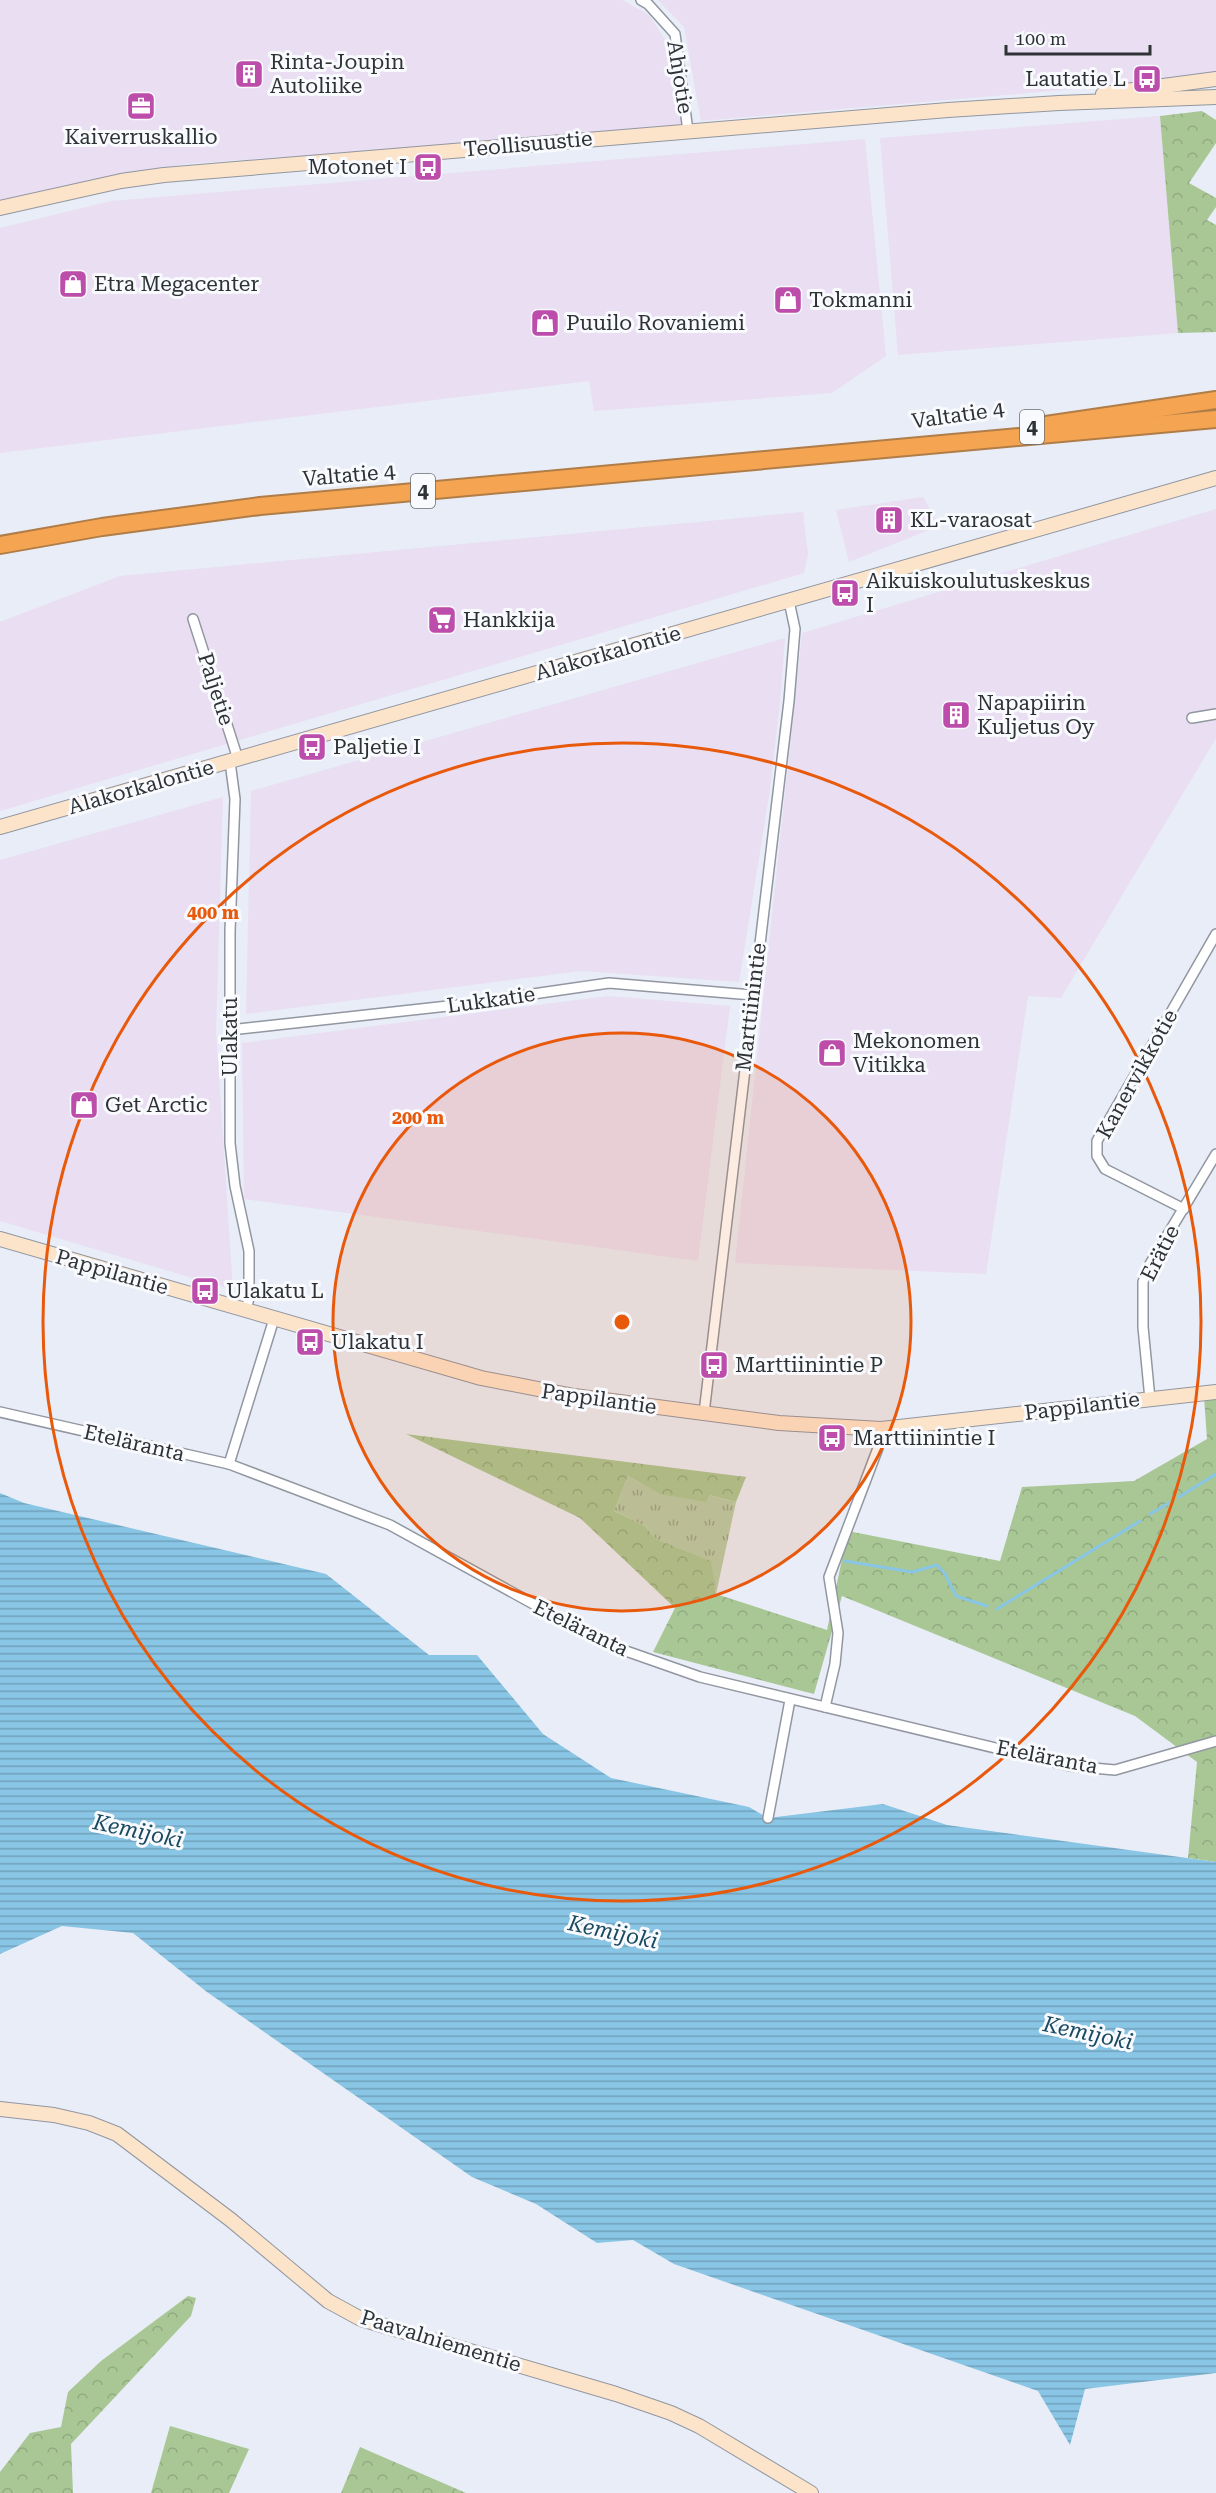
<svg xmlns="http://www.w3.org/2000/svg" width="1216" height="2493" font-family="'Roboto Serif',serif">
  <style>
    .industrial { fill: #e9def2 }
    .grass { fill: url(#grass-tufts) }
    .forest { fill: url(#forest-crowns) }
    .water { fill: url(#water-rules) }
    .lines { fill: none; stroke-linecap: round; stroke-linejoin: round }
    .stream { stroke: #89c5e4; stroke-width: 3 }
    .street-casing { stroke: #9196a0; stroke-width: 12 }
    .secondary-casing { stroke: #9196a0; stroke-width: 16 }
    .highway-casing { stroke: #b07d48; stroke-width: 20 }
    .street { stroke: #fff; stroke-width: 9 }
    .secondary { stroke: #fce4cb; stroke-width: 14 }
    .highway { stroke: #f5a552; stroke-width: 16 }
    .ring { fill: none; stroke: #e8590c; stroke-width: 3 }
    .labels { text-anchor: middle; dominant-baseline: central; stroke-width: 6; stroke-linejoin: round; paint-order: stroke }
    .shield { fill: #f8fafe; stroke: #6b6e71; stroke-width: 1.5 }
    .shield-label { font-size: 20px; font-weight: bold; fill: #2f3235 }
    .poi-label { font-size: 21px; fill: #2f3235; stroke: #f8fafe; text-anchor: start }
    .street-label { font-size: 21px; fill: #2f3235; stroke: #f8fafe }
    .water-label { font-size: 22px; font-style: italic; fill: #1a4a60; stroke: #f8fafe }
    .centre { fill: #e8590c; stroke: #f8fafe; stroke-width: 3 }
    .ring-label { font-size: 18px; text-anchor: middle; font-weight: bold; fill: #e8590c; stroke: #f8fafe; stroke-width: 6; stroke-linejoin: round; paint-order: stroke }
  </style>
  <defs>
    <pattern id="grass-tufts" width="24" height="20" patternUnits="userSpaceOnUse" patternTransform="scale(1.5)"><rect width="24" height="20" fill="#b6cca9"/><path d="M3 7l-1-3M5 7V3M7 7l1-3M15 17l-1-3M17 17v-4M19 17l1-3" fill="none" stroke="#94a68a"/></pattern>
    <pattern id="forest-crowns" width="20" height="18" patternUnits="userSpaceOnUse" patternTransform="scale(1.5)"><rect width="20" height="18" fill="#a8c795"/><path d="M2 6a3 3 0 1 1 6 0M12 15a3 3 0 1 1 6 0" fill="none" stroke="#91ab81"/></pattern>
    <pattern id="water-rules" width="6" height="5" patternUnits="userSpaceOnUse" patternTransform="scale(1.5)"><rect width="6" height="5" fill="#89c5e4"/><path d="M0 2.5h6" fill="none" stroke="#70a1ba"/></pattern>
  </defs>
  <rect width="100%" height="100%" fill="#e8edf7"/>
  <g class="industrial">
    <path d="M0,0h622l27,15 22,34 11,80 -498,35 -184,37z"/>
    <path d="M658,0h558v77l-515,44 -17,-94z"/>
    <path d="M1160,116l18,217 -280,22 -18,-217z"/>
    <path d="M865,139l21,217 -54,37 -238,18 -5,-30 -589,72v-225l111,-27z"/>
    <path d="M923,497l16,29 -90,36 -13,-52z"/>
    <path d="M1216,509v229l-155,260 -33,-2 -42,278 -251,-11 67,-630z"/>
    <path d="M803,512l5,42 -4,19 -804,238v-189l120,-46z"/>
    <path d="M785,638l-5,65 -11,93 -30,186 -158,-11 -335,43 5,-223z"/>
    <path d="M223,797l-7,234 17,259 -233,-69v-361z"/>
    <path d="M608,996l122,10 -32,255 -454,-62 -2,-156z"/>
  </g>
  <path class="grass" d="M628,1476l33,18 48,1 27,7 -20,92 -6,-33 -54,-22 -11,-13 -31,-15z"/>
  <g class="forest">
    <path d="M1202,111l14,9v23l-27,40 27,15v9l-9,13 9,5v107l-38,1 -18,-217z"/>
    <path d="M1216,1396v466l-28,-4 9,-96 -62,-46 -293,-120 -28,98 -161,-42 22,-44 -95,-90 -174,-84 340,43 -10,25 -27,-7 -3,7 -46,-8 -32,-18 -14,35 31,15 11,13 55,22 5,33 111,36 21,-99 152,30 22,-74 112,-6 73,-42 -3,-42z"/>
    <path d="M188,2296l8,2 -5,18 -120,128 2,49h-73v-21l30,-39 31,-6 7,-35 33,-31z"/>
    <path d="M170,2426l79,23 -20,44h-78z"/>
    <path d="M360,2447l106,46h-125z"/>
  </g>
  <path class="water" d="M0,1493l24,10 302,71 103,81h48l66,79 68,44 138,29 19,11 115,-14 64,21 269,37v511l-131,16 -15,56 -32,-54 -364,-127 -41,-24 -36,3 -61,-39 -64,-27 -265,-185 -74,-59 -71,-7 -62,28z"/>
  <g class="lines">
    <g class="stream">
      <path d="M1179,1497l37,-23"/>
      <path d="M1150,1514l19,-11"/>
      <path d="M845,1561l67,11 25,-7 8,9 11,22 31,10"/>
      <path d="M997,1609l143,-88"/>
    </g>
    <g class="street-casing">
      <g id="street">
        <path d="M641,0l7,4 27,30 13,97"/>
        <path d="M193,619l45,140"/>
        <path d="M1192,718l24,-4"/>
        <path d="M230,762l5,37 -5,132v212l5,43 14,65v47l-3,13"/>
        <path d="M230,1030l227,-25 152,-22 143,12"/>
        <path d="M1184,1209l-79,-40 -8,-13v-15l119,-207"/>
        <path d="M1150,1399l-7,-72v-45l7,-18 66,-110"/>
        <path d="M0,1412l229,52 161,61 216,119 94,33 370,89 45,4 101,-29"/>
        <path d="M704,1413l85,-712 6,-72 -6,-28"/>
        <path d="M229,1464l45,-145"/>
        <path d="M825,1707l10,-43 3,-31 -9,-56 49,-129 3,-19"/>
        <path d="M768,1818l22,-118"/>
      </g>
    </g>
    <g class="secondary-casing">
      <g id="secondary">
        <path d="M1103,94l113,-15"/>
        <path d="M0,208l121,-27 43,-6 784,-65 111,-7 157,-6"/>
        <path d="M0,827l1216,-349"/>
        <path d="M0,1239l481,139 93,18 205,27 102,6 335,-37"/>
        <path d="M0,2109l54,6 35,8 28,11 114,86 97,81 33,18 255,75 55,19 28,13 112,67"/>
      </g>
    </g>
    <g class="highway-casing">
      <g id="highway">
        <path d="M1039,426l177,-26"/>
        <path d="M0,545l102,-18 158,-21 956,-87"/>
      </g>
    </g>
    <use href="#street" class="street"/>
    <use href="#secondary" class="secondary"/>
    <use href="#highway" class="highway"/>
  </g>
  <circle cx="622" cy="1322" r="289" fill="#e8590c" fill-opacity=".12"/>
  <g class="ring">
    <circle cx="622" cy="1322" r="289"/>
    <circle cx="622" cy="1322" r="579"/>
  </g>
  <defs>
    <g id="building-square" transform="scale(1.5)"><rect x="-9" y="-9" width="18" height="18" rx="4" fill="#bd4daa" stroke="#f8fafe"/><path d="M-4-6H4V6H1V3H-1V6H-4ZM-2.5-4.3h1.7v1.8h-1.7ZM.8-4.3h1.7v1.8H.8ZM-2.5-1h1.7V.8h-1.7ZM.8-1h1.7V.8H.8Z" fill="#fff"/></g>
    <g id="bus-square" transform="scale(1.5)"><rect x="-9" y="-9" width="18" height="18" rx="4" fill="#bd4daa" stroke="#f8fafe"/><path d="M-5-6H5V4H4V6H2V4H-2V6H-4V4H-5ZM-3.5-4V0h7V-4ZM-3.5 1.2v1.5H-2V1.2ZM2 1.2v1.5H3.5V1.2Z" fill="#fff"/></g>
    <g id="office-square" transform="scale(1.5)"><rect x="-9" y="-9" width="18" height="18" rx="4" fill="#bd4daa" stroke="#f8fafe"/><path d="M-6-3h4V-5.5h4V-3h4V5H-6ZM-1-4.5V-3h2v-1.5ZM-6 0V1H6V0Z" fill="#fff"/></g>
    <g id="shop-square" transform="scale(1.5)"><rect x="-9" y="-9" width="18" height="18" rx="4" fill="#bd4daa" stroke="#f8fafe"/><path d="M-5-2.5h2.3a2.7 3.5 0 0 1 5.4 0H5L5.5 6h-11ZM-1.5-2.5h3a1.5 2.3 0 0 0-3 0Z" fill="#fff"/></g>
    <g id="supermarket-square" transform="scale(1.5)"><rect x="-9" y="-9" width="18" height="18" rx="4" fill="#bd4daa" stroke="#f8fafe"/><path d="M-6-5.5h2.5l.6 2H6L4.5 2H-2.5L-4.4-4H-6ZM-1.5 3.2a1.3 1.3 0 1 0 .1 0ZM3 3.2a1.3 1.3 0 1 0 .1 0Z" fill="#fff"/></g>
  </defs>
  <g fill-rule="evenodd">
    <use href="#building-square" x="249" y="74"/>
    <use href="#bus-square" x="1147" y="79"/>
    <use href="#office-square" x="141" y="106"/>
    <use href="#bus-square" x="428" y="167"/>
    <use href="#shop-square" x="73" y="284"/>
    <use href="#shop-square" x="788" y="300"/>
    <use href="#shop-square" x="545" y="323"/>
    <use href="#building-square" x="889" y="520"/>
    <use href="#bus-square" x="845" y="593"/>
    <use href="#supermarket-square" x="442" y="620"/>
    <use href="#building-square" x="956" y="715"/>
    <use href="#bus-square" x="312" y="747"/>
    <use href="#shop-square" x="832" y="1053"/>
    <use href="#shop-square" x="84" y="1105"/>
    <use href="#bus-square" x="205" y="1291"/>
    <use href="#bus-square" x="310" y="1342"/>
    <use href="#bus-square" x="714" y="1365"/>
    <use href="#bus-square" x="832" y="1438"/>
  </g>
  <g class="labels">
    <g class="shield">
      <rect x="1020" y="410" width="24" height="34" rx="4.5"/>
      <rect x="411" y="474" width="24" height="34" rx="4.5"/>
    </g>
    <g class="shield-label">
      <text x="1032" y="427">4</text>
      <text x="423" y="491">4</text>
    </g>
    <g class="poi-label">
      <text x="270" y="62">Rinta-Joupin<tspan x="270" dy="24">Autoliike</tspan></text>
      <text x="1126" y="79" text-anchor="end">Lautatie L</text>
      <text x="141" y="137" text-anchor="middle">Kaiverruskallio</text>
      <text x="407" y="167" text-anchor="end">Motonet I</text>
      <text x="94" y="284">Etra Megacenter</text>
      <text x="809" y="300">Tokmanni</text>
      <text x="566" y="323">Puuilo Rovaniemi</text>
      <text x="910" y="520">KL-varaosat</text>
      <text x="866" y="581">Aikuiskoulutuskeskus<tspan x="866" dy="24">I</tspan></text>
      <text x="463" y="620">Hankkija</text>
      <text x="977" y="703">Napapiirin<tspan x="977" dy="24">Kuljetus Oy</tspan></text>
      <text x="333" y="747">Paljetie I</text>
      <text x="853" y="1041">Mekonomen<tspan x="853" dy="24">Vitikka</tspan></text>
      <text x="105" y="1105">Get Arctic</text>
      <text x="226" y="1291">Ulakatu L</text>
      <text x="331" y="1342">Ulakatu I</text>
      <text x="735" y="1365">Marttiinintie P</text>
      <text x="853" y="1438">Marttiinintie I</text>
    </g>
    <g class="street-label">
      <text transform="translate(680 77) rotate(81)">Ahjotie</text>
      <text transform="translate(528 144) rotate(-5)">Teollisuustie</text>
      <text transform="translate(958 415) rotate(-8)">Valtatie 4</text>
      <text transform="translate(349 475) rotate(-5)">Valtatie 4</text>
      <text transform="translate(608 653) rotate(-16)">Alakorkalontie</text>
      <text transform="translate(216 689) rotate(72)">Paljetie</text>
      <text transform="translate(141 787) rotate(-16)">Alakorkalontie</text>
      <text transform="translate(491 1000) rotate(-8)">Lukkatie</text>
      <text transform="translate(751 1007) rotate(-83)">Marttiinintie</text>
      <text transform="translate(230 1037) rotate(-90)">Ulakatu</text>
      <text transform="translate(1137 1074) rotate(-61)">Kanervikkotie</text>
      <text transform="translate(1160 1253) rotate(-63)">Erätie</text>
      <text transform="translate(112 1272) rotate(16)">Pappilantie</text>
      <text transform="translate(599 1399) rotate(8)">Pappilantie</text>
      <text transform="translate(1082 1406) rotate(-7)">Pappilantie</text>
      <text transform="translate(134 1443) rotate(13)">Eteläranta</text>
      <text transform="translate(581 1628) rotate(26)">Eteläranta</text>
      <text transform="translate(1047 1757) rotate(11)">Eteläranta</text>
      <text transform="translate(441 2341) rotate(17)">Paavalniementie</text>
    </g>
    <g class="water-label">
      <text transform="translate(138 1831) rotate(12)">Kemijoki</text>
      <text transform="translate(613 1932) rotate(12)">Kemijoki</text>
      <text transform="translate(1088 2033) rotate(12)">Kemijoki</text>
    </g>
  </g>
  <circle cx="622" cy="1322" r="9" class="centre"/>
  <g class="ring-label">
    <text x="213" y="919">400 m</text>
    <text x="418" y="1124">200 m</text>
  </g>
  <path d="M1006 45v9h144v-9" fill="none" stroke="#2f3235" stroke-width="3"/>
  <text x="1015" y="45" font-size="18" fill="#2f3235" stroke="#f8fafe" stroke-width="4.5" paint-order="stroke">100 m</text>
</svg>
